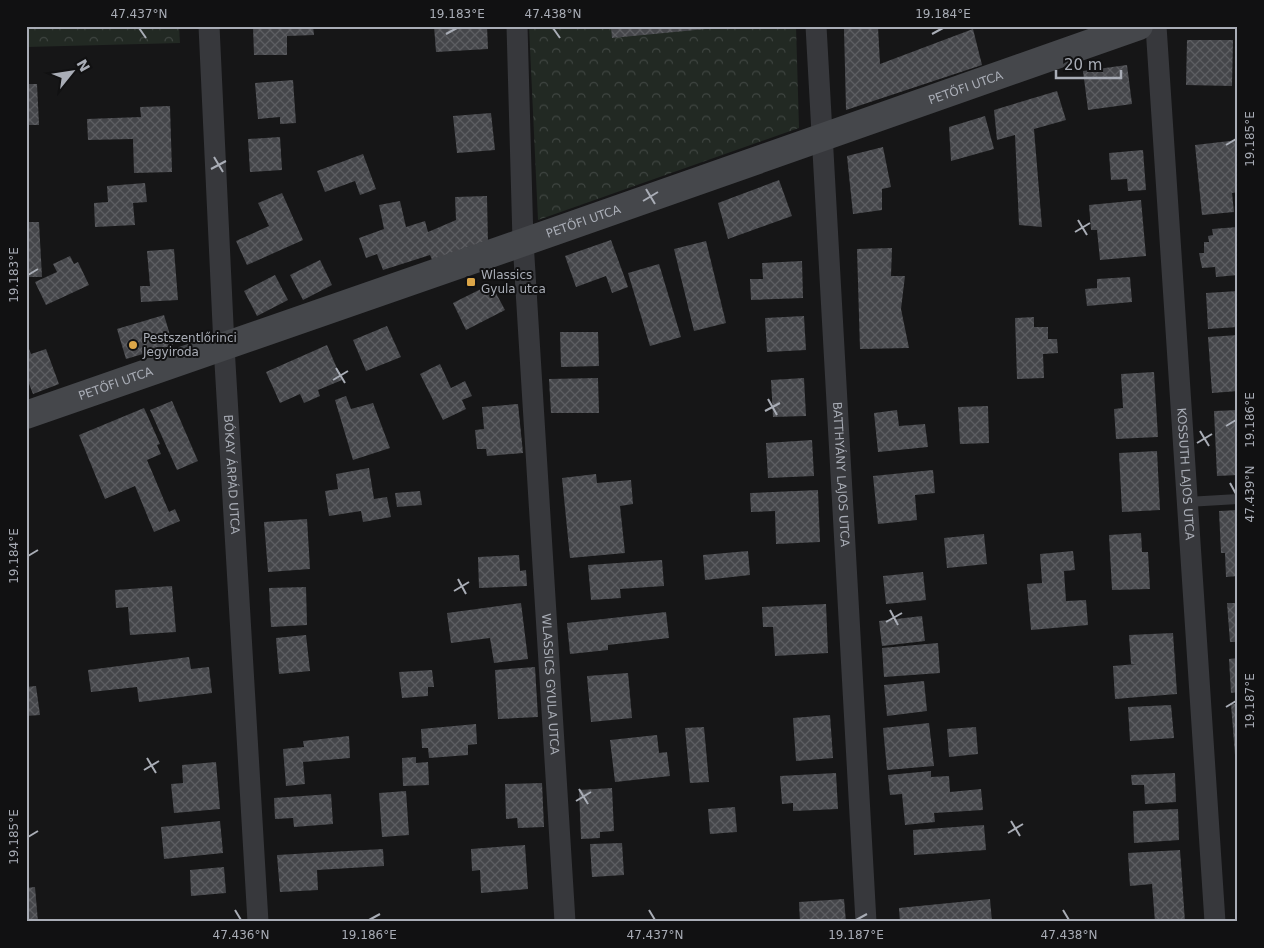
<svg xmlns="http://www.w3.org/2000/svg" width="1264" height="948" font-family="'DejaVu Sans',sans-serif">
  <style>
    .forest { fill: url(#forest-crowns) }
    .building { fill: url(#building-cross-hatch) }
    .lines { fill: none; stroke-linecap: round; stroke-linejoin: round }
    .lane { stroke: #37383c; stroke-width: 10 }
    .street { stroke: #37383c; stroke-width: 21 }
    .secondary { stroke: #45474b; stroke-width: 28 }
    .ticks { fill: none; stroke: #a9adb6; stroke-width: 2 }
    .poi-dot { fill: #dca648; stroke: #111112; stroke-width: 2 }
    .labels { text-anchor: middle; dominant-baseline: central; stroke-width: 4; stroke-linejoin: round; paint-order: stroke }
    .street-label { font-size: 12px; fill: #a9adb6; stroke: #111112 }
    .poi-label { font-size: 12px; fill: #a9adb6; stroke: #111112; text-anchor: start }
    .neatline { fill: none; stroke: #a9adb6; stroke-width: 2 }
    .ticks-label { font-size: 12px; text-anchor: middle; fill: #a9adb6 }
  </style>
  <defs>
    <pattern id="forest-crowns" width="20" height="18" patternUnits="userSpaceOnUse" patternTransform="scale(1.25)"><rect width="20" height="18" fill="#222923"/><path d="M2 6a3 3 0 1 1 6 0M12 15a3 3 0 1 1 6 0" fill="none" stroke="#3f4541"/></pattern>
    <pattern id="building-cross-hatch" width="8" height="8" patternUnits="userSpaceOnUse" patternTransform="scale(1.25)"><rect width="8" height="8" fill="#45464a"/><path d="M0 0l8 8M0 8l8-8" fill="none" stroke="#5d5e62"/></pattern>
  </defs>
  <rect width="100%" height="100%" fill="#161617"/>
  <g class="forest">
    <path d="M26,26h153l1,17 -154,4z"/>
    <path d="M529,26h267l3,102 -261,92z"/>
  </g>
  <g class="building">
    <path d="M253,26h60l1,9 -27,1v19h-33z"/>
    <path d="M434,26h53l1,23 -52,3z"/>
    <path d="M611,26h105v2l-104,10z"/>
    <path d="M878,27l2,37 93,-35 9,36 -136,45 -2,-81z"/>
    <path d="M1187,40h46l-1,46 -46,-1z"/>
    <path d="M1127,65l5,39 -44,6 -5,-39z"/>
    <path d="M293,80l3,43 -16,1v-7l-22,2 -3,-36z"/>
    <path d="M26,84h11l2,41h-13z"/>
    <path d="M1057,91l9,29 -32,9 8,98 -23,-2 -4,-90 -18,5 -3,-30z"/>
    <path d="M170,106l2,66 -38,1 -1,-34 -45,1 -1,-21 54,-2 -1,-10z"/>
    <path d="M491,113l4,37 -38,3 -4,-37z"/>
    <path d="M985,116l9,33 -43,12 -2,-34z"/>
    <path d="M280,137l2,33 -32,2 -2,-33z"/>
    <path d="M1238,140v52l-6,1 2,19 -32,3 -7,-70z"/>
    <path d="M883,147l8,40 -9,2v21l-29,4 -6,-58z"/>
    <path d="M1143,150l3,40 -18,1 -1,-12 -16,1 -2,-27z"/>
    <path d="M363,154l13,35 -16,6 -5,-14 -30,11 -8,-21z"/>
    <path d="M779,180l13,36 -64,23 -10,-36z"/>
    <path d="M145,183l2,19 -14,1 2,22 -40,2 -1,-24 14,-1 -1,-16z"/>
    <path d="M282,193l21,47 -56,25 -11,-24 33,-15 -11,-23z"/>
    <path d="M487,196l1,49 -17,1 -38,16 -3,-7 -47,15 -6,-16 -11,4 -7,-20 25,-9 -5,-24 21,-4 6,26 19,-6 3,11 28,-12 -1,-23z"/>
    <path d="M1141,200l5,56 -46,4 -3,-30h-6l-2,-25z"/>
    <path d="M26,222h13l3,55h-16z"/>
    <path d="M1238,227v48l-22,2 -1,-10 -13,1 -3,-15h5v-11h5l-1,-6 5,-1 -1,-6z"/>
    <path d="M611,240l17,47 -16,6 -6,-17 -30,11 -11,-31z"/>
    <path d="M706,241l20,82 -32,8 -20,-82z"/>
    <path d="M892,248l-1,28h14l-4,33 8,39 -49,1 -3,-100z"/>
    <path d="M174,249l4,51 -37,2 -1,-16h10l-3,-35z"/>
    <path d="M70,256l4,8 4,-2 11,23 -43,20 -11,-23 22,-10 -4,-8z"/>
    <path d="M320,260l12,25 -29,15 -13,-25z"/>
    <path d="M802,261l1,37 -52,2 -1,-21h13l-1,-16z"/>
    <path d="M659,264l22,73 -31,9 -22,-73z"/>
    <path d="M275,275l13,25 -31,16 -13,-25z"/>
    <path d="M1130,277l2,25 -45,4 -2,-17 12,-1v-9z"/>
    <path d="M491,284l14,26 -39,20 -13,-27z"/>
    <path d="M1238,291v36l-30,2 -2,-36z"/>
    <path d="M164,315l9,30 -47,14 -9,-30z"/>
    <path d="M804,316l2,34 -39,2 -2,-34z"/>
    <path d="M1034,317v10h14v12h9l1,14 -15,1 1,24 -27,1 -2,-61z"/>
    <path d="M387,326l14,31 -35,14 -13,-31z"/>
    <path d="M560,332h38l1,34 -38,1z"/>
    <path d="M1238,335v56l-26,2 -4,-56z"/>
    <path d="M327,345l15,35 -24,10 2,6 -16,7 -4,-9 -20,9 -14,-31z"/>
    <path d="M29,349l2,5 15,-5 13,35 -26,10 -7,-18v-26z"/>
    <path d="M440,364l11,24 14,-7 7,15 -10,4 4,9 -23,11 -23,-46z"/>
    <path d="M1154,372l4,65 -42,2 -2,-30 9,-1 -2,-34z"/>
    <path d="M598,378l1,35h-48l-2,-34z"/>
    <path d="M804,378l2,38 -33,1 -2,-37z"/>
    <path d="M346,396l5,13 22,-6 17,45 -37,12 -18,-60z"/>
    <path d="M172,401l26,60 -21,9 -27,-60z"/>
    <path d="M518,404l5,49 -36,3 -1,-7h-9l-2,-19 9,-1 -2,-22z"/>
    <path d="M988,406l1,37 -29,1 -2,-37z"/>
    <path d="M144,408l16,36 -3,1 4,9 -14,6 22,52 6,-3 5,12 -26,11 -19,-46 -30,13 -26,-64z"/>
    <path d="M897,410l2,16 26,-2 3,23 -50,5 -4,-39z"/>
    <path d="M1238,410v65l-21,1 -3,-65z"/>
    <path d="M812,440l2,36 -46,2 -2,-35z"/>
    <path d="M1157,451l3,59 -38,2 -3,-59z"/>
    <path d="M369,468l5,31 13,-2 4,20 -28,5 -2,-11 -32,5 -4,-25 13,-2 -2,-15z"/>
    <path d="M933,470l2,23 -20,2 2,25 -39,4 -5,-48z"/>
    <path d="M596,474l1,9 34,-3 2,24 -13,2 5,47 -55,5 -8,-80z"/>
    <path d="M818,490l2,52 -44,2 -1,-33 -24,1 -1,-19z"/>
    <path d="M420,491l2,14 -25,2 -2,-14z"/>
    <path d="M1238,510v66l-12,1 -1,-24h-4l-2,-42z"/>
    <path d="M307,519l3,50 -42,3 -4,-50z"/>
    <path d="M1141,533l1,19h6l2,37 -38,1 -3,-55z"/>
    <path d="M984,534l3,30 -40,4 -3,-30z"/>
    <path d="M748,551l2,24 -45,5 -2,-25z"/>
    <path d="M1073,551l2,19 -11,1 2,30 20,-1 2,25 -57,5 -4,-46 15,-1 -2,-29z"/>
    <path d="M519,555l1,16 6,-1 1,16 -48,2 -1,-31z"/>
    <path d="M662,560l2,26 -44,3 1,9 -30,2 -3,-35z"/>
    <path d="M923,572l3,28 -40,4 -3,-28z"/>
    <path d="M172,586l4,46 -46,3 -2,-28 -12,1 -1,-18z"/>
    <path d="M306,587l1,38 -36,2 -2,-39z"/>
    <path d="M521,603l7,56 -34,4 -4,-25 -39,5 -4,-30z"/>
    <path d="M1227,603h11v39h-8z"/>
    <path d="M826,604l2,49 -53,3 -2,-29h-10l-1,-20z"/>
    <path d="M666,612l3,26 -61,7v5l-38,4 -3,-31z"/>
    <path d="M922,616l3,25 -43,5 -3,-25z"/>
    <path d="M1173,633l4,61 -62,5 -2,-33 24,-2h-6l-2,-29z"/>
    <path d="M306,635l4,36 -31,3 -3,-36z"/>
    <path d="M938,643l2,30 -56,4 -2,-29z"/>
    <path d="M189,657l2,12 18,-2 3,26 -73,9 -2,-15 -46,5 -3,-22z"/>
    <path d="M1238,658v34l-7,1 -2,-34z"/>
    <path d="M535,667l3,50 -40,2 -3,-49z"/>
    <path d="M432,670l2,17h-6v9l-26,2 -3,-26z"/>
    <path d="M628,673l4,45 -41,4 -4,-46z"/>
    <path d="M924,681l3,30 -40,5 -3,-31z"/>
    <path d="M36,686l4,29 -14,1v-29z"/>
    <path d="M1231,704h7v64h-2z"/>
    <path d="M1171,705l3,33 -44,3 -2,-34z"/>
    <path d="M830,715l3,43 -37,3 -3,-43z"/>
    <path d="M929,723l5,43 -47,4 -4,-42z"/>
    <path d="M476,724l1,20 -9,1v10l-39,3 -1,-10h-6l-1,-19z"/>
    <path d="M704,727l5,55 -19,1 -5,-55z"/>
    <path d="M976,727l2,27 -29,3 -2,-28z"/>
    <path d="M657,735l2,18 8,-1 3,24 -55,6 -5,-42z"/>
    <path d="M349,736l1,22 -47,4 2,22 -19,2 -3,-37 21,-2 -1,-6z"/>
    <path d="M416,757v6l12,-1 1,23 -26,1 -1,-28z"/>
    <path d="M216,762l4,47 -46,4 -3,-29 12,-1 -1,-18z"/>
    <path d="M931,771v6l18,-1 1,16 31,-3 2,21 -49,3 1,9 -30,3 -3,-31 -12,1 -2,-20z"/>
    <path d="M836,773l2,36 -45,2v-8l-11,1 -2,-28z"/>
    <path d="M1175,773l1,29 -31,2 -1,-19h-12l-1,-10z"/>
    <path d="M542,783l2,44 -26,1 -1,-10 -11,1 -1,-35z"/>
    <path d="M612,788l2,43 -14,1v6l-19,1 -2,-49z"/>
    <path d="M406,791l3,44 -27,2 -3,-44z"/>
    <path d="M331,794l2,30 -39,3 -1,-9 -18,1 -1,-21z"/>
    <path d="M735,807l2,25 -27,2 -2,-25z"/>
    <path d="M1178,809l1,31 -45,3 -1,-32z"/>
    <path d="M220,821l3,32 -59,6 -3,-32z"/>
    <path d="M984,825l2,25 -72,5 -1,-25z"/>
    <path d="M622,843l2,32 -32,2 -2,-33z"/>
    <path d="M525,845l3,44 -47,4 -1,-23 -8,1 -1,-22z"/>
    <path d="M383,849l1,17 -67,4 1,20 -38,2 -3,-37z"/>
    <path d="M1180,850l5,72h-30l-3,-38 -22,2 -2,-33z"/>
    <path d="M224,867l2,26 -35,3 -1,-26z"/>
    <path d="M35,887l3,35h-12v-34z"/>
    <path d="M844,899l2,23h-46l-1,-20z"/>
    <path d="M990,899l2,23h-92l-1,-14z"/>
  </g>
  <g class="lines">
    <path class="lane" d="M1187,502l51,-3"/>
    <g class="street">
      <path id="s1" d="M209,26l15,320 34,576"/>
      <path id="s2" d="M517,26l6,215 42,681"/>
      <path id="s3" d="M816,26l50,896"/>
      <path id="s4" d="M1156,26l59,896"/>
    </g>
    <path class="secondary" id="s5" d="M26,415c371,-130 743,-256 1113,-389"/>
  </g>
  <path class="ticks" d="M139,28l7,10M553,28l7,10M446,34l11,-6M932,34l11,-6M1226,145l10,-6M214,157l9,15M211,169l15,-8M646,189l9,15M643,201l15,-9M1078,220l9,15M1075,232l15,-9M28,275l10,-6M336,368l9,15M333,380l15,-9M768,399l9,16M765,411l15,-8M1226,426l10,-6M1200,431l9,15M1197,443l15,-9M1230,483l6,11M28,556l10,-6M458,579l8,15M454,591l15,-9M890,610l8,15M886,622l16,-9M1226,707l10,-6M147,758l9,15M144,770l15,-9M579,789l9,15M576,801l15,-9M1011,821l9,15M1008,833l15,-9M28,837l10,-6M235,910l6,10M649,910l6,10M1063,910l6,10M369,920l11,-6M856,920l11,-6"/>
  <g class="poi-dot">
    <rect x="466" y="277" width="10" height="10" rx="2.5"/>
    <circle cx="133" cy="345" r="5"/>
  </g>
  <g class="labels">
    <g class="street-label">
      <text stroke="none"><textPath href="#s5" startOffset="995">PETŐFI UTCA</textPath></text>
      <text stroke="none"><textPath href="#s5" startOffset="590">PETŐFI UTCA</textPath></text>
      <text stroke="none"><textPath href="#s5" startOffset="95">PETŐFI UTCA</textPath></text>
      <text stroke="none"><textPath href="#s1" startOffset="449">BÓKAY ÁRPÁD UTCA</textPath></text>
      <text stroke="none"><textPath href="#s3" startOffset="449">BATTHYÁNY LAJOS UTCA</textPath></text>
      <text stroke="none"><textPath href="#s4" startOffset="449">KOSSUTH LAJOS UTCA</textPath></text>
      <text stroke="none"><textPath href="#s2" startOffset="659">WLASSICS GYULA UTCA</textPath></text>
    </g>
    <g class="poi-label">
      <text x="481" y="275">Wlassics<tspan x="481" dy="14">Gyula utca</tspan></text>
      <text x="143" y="338">Pestszentlőrinci<tspan x="143" dy="14">Jegyiroda</tspan></text>
    </g>
  </g>
  <rect width="1264" height="948" fill="none" stroke="#111112" stroke-width="55"/>
  <g transform="translate(72 72) rotate(60)" stroke="#111112" stroke-width="4" paint-order="stroke">
  <path d="M0-4L9 19L0 12L-9 19Z" fill="#a9adb6"/>
  <text y="-8" font-size="14" font-weight="bold" text-anchor="middle" fill="#a9adb6">N</text>
  </g>
  <path d="M1056 70v8h65v-8" fill="none" stroke="#a9adb6" stroke-width="2.5"/>
  <text x="1064" y="70" font-size="15" fill="#a9adb6" stroke="#111112" stroke-width="4" paint-order="stroke">20 m</text>
  <rect x="28" y="28" width="1208" height="892" class="neatline"/>
  <g class="ticks-label">
    <text x="139" y="18">47.437°N</text>
    <text x="457" y="18">19.183°E</text>
    <text x="553" y="18">47.438°N</text>
    <text x="943" y="18">19.184°E</text>
    <text transform="translate(1250 139) rotate(-90)" y="4">19.185°E</text>
    <text transform="translate(14 275) rotate(-90)" y="4">19.183°E</text>
    <text transform="translate(1250 420) rotate(-90)" y="4">19.186°E</text>
    <text transform="translate(1250 494) rotate(-90)" y="4">47.439°N</text>
    <text transform="translate(14 556) rotate(-90)" y="4">19.184°E</text>
    <text transform="translate(1250 701) rotate(-90)" y="4">19.187°E</text>
    <text transform="translate(14 837) rotate(-90)" y="4">19.185°E</text>
    <text x="241" y="939">47.436°N</text>
    <text x="369" y="939">19.186°E</text>
    <text x="655" y="939">47.437°N</text>
    <text x="856" y="939">19.187°E</text>
    <text x="1069" y="939">47.438°N</text>
  </g>
</svg>
